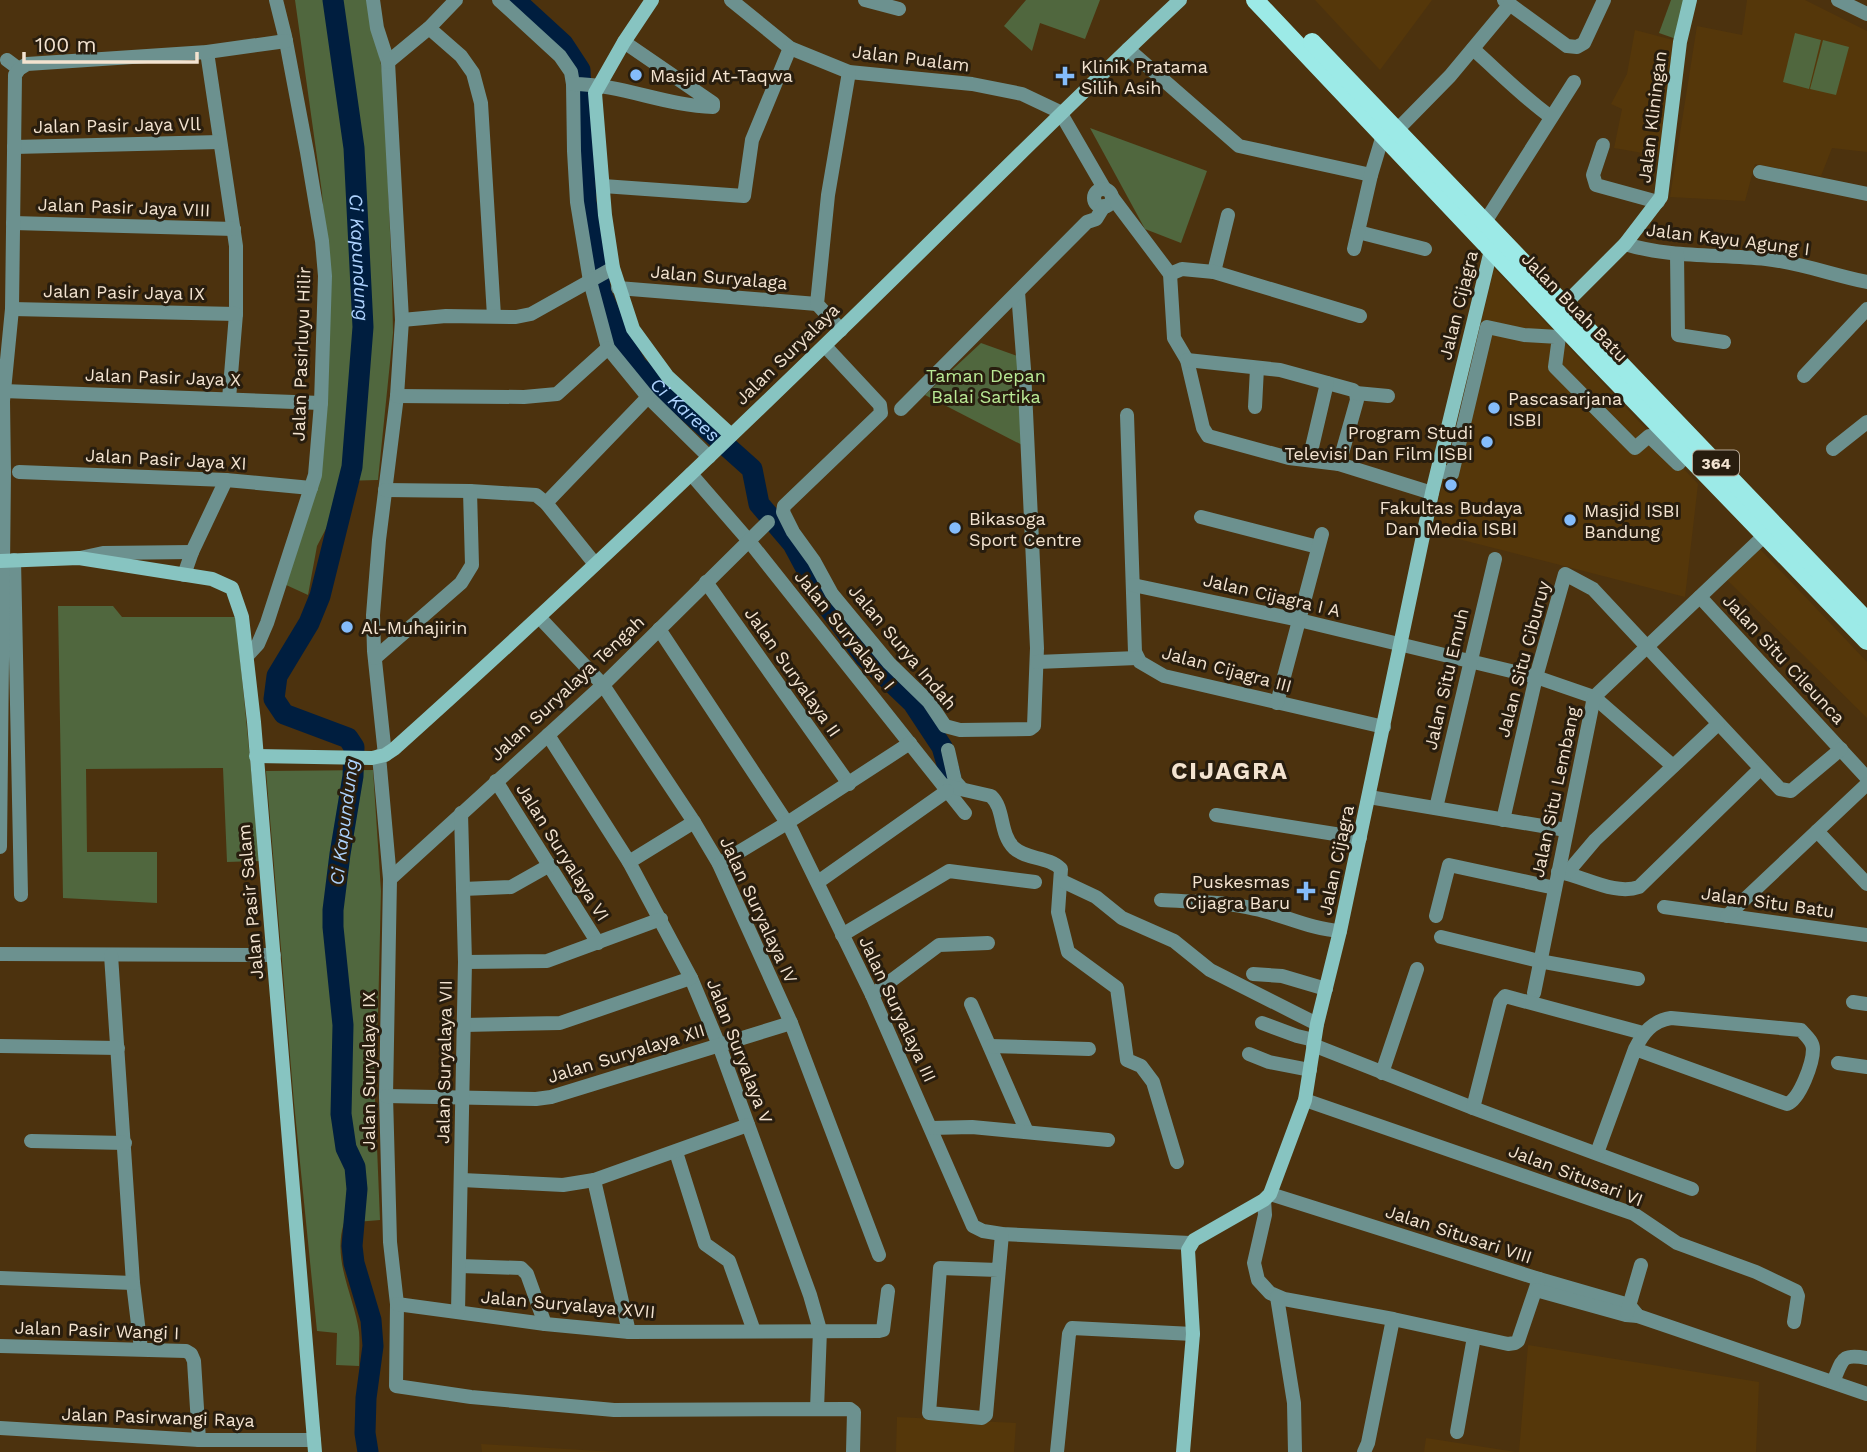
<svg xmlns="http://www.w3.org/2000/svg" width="1867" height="1452" font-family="'Work Sans',sans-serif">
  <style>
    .built { fill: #55370a }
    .green { fill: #50673e }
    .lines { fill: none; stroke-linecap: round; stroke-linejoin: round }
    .river { stroke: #001e3f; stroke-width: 21 }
    .street { stroke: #6c918f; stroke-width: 14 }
    .secondary { stroke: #87c4c1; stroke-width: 14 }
    .primary { stroke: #9ceae7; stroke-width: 18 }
    .poi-dot { fill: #84bcfb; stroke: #281d0e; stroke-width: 2.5 }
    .labels { text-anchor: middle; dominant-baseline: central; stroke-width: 6; stroke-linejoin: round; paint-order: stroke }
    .shield { fill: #281d0e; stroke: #b6a896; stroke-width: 2 }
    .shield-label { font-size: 16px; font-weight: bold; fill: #f3e3d0 }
    .street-label { font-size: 18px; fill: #f3e3d0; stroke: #281d0e }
    .poi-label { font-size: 18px; fill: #f3e3d0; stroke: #281d0e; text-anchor: start }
    .park-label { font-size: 18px; fill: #baea95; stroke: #281d0e }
    .water-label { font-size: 19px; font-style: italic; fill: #add2fd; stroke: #281d0e }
    .district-label { font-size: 24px; font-weight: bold; letter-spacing: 2px; fill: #f3e3d0; stroke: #281d0e }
  </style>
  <rect width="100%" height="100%" fill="#4c320e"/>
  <g class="built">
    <path d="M1315,0h117l-52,70z"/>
    <path d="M1747,0h58l62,31v121l-35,-4 -11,28 -66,-12 -10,37 -75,-4 27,-171 45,9z"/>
    <path d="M1635,30l38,10 -13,116 -46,-8 8,-39 -11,-5 16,-30z"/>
    <path d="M1494,268l204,216 -13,113 -254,-65z"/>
    <path d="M1759,548l108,114v56l-144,-142z"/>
    <path d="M1528,1345l231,37 -3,70h-237z"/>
    <path d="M897,1417l119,6 -2,29h-118z"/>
    <path d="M1426,1438l90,14h-92z"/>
    <path d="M481,1444l135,8h-134z"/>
  </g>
  <g class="green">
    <path d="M295,0h74l15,81 8,201 1,51 -15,147 -38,1 -10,40 -13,25 -9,49 -24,-11 33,-103 10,-223 -5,-65z"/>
    <path d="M1026,0h74l-15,39 -45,-16 -8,28 -28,-25z"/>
    <path d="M1671,0h16l-8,40 -20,-7z"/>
    <path d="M1795,33l26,7 -12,49 -26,-7z"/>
    <path d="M1823,40l26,7 -13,48 -26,-6z"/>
    <path d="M1090,128l117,43 -26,72 -36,-14z"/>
    <path d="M981,343l39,14 6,90 -101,-52z"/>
    <path d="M58,606h55l9,11h114l24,244 -33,1 -4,-94 -137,1 1,83h70v51l-94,-5z"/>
    <path d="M373,770l8,121 -3,125 -4,58 6,146 -36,3c-12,38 10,72 15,109 1,11 0,23 0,34l-23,-1 1,-32 -20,-2 -23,-228 -28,-332z"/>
  </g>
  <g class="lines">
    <g class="river">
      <path id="s1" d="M333,0l21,148 9,179 -11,140 -32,129 -11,27 -32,53 -3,23 10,15 64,24 6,9 -1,29 -13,78 -7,56v17l10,98 -2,89 5,34 9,19 2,22 -5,57 2,17 17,57 2,26 -7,52 -1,35 3,19"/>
      <path id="s2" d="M515,0l48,44 17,26 6,132 15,91 20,46 16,27 115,103 7,35 34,40 30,56 42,57 48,46 29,44 8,27"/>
    </g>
    <g class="street">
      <path d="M373,0l4,28 11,34 14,258 -5,76 -18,144 -6,75 1,36 11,104"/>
      <path d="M499,0l61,56 11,16 2,12 1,67 3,51 13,79 18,67 40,49 61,60"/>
      <path d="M731,0l59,48 59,24 123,12 50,10 38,18 44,76"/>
      <path d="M865,0l34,9"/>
      <path d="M1504,0l63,46 10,1 7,-4 20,-43"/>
      <path d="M1838,0l29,14"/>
      <path d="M429,28l32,28 12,17 8,30 13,213"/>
      <path d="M1128,49l111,97 132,29"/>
      <path d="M1473,49c26,23 50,48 78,68"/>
      <path d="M207,52l29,194v68l-7,85"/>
      <path d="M7,60l12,9"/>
      <path d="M388,62l41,-34 27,-28"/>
      <path d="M573,84c48,0 93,22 140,23v-4l-89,-61"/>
      <path d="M1397,130l53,-54 60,-72"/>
      <path d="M1603,145l-10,30 3,10 62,17"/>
      <path d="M14,147l206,-5"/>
      <path d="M1760,172l107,22"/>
      <path d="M603,186l141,10 8,-56 38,-92"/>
      <circle cx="1103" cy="198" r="9"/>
      <path d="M1112,197l58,77 4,64 13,22 16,68 5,8 81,22 50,6 93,29"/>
      <path d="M1485,222l89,-140"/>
      <path d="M13,223l221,6"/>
      <path d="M1358,232l67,17"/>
      <path d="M1625,244c45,14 94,10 141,15 35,4 67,16 101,23"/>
      <path d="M1354,249l17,-74 12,-40"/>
      <path d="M1677,254l1,81 46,7"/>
      <path d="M1214,272l14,-57"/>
      <path d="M1170,274l12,-5 32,3 146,44"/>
      <path d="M618,288l199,16"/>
      <path d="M12,309l224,5"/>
      <path d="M402,320l44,-4 70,1 15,-3 82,-46"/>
      <path d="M841,330l-24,-26 11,-109 21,-123"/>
      <path d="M825,346l55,59 1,8 -97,93 -1,6 10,20 21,29 18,33 57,69 40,39 16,24 15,4 70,-1 4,-3 3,-78 -13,-279 -6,-77"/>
      <path d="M1187,360l93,10 73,20 3,3 1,7 -18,64"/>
      <path d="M1804,376l63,-67"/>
      <path d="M3,391l318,12"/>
      <path d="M1356,393l32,3"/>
      <path d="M397,396l127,1 33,-3 51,-46"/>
      <path d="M1255,407l2,-39"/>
      <path d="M901,409l186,-187 9,-3 8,-13"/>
      <path d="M1127,415l8,237 5,10 24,14 220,51"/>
      <path d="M1833,449l34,-27"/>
      <path d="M1309,460l18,-77"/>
      <path d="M1438,470l14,4 35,-147 37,8 35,2 -4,30 80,81 14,-12 29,28 9,-10"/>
      <path d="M19,472l207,8 85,8"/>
      <path d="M691,474l58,67 216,272"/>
      <path d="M385,490l85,1 66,4 10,8 49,61"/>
      <path d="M546,503l102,-106"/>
      <path d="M1201,517l117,30"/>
      <path d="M80,558l23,-5 89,-1"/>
      <path d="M14,560l7,335"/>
      <path d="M184,575l8,-23 34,-72"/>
      <path d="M706,582l143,202"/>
      <path d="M1133,585l166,35 237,57 58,20 79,69"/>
      <path d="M1700,597l167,181"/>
      <path d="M540,618l63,67 91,137 25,42 72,159 88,232"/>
      <path d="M659,629l132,200 81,166 101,231 10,5 19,3 188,9"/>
      <path d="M247,656l11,-12 9,-21 48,-148 6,-72 4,-127 -3,-35 -15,-89 -22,-116 -9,-36"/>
      <path d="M375,658l86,-75 11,-18 -2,-74"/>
      <path d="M1037,662l100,-4"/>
      <path d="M1277,703l45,-169"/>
      <path d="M548,735l81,127 62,116 28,67 91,250 10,35 -3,79"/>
      <path d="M948,750l7,31 7,8"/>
      <path d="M379,756l11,123 -4,217 4,146 7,62 -1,82 75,11 143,13 236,-1 4,3 -1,40"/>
      <path d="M496,781l102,162"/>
      <path d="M943,785l48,11c14,13 8,37 23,52 13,12 34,8 47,21l-3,43 10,40 49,36 10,72 14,6 12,16 24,80"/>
      <path d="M1369,797l197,33"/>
      <path d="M1436,808l59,-249"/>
      <path d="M1216,815l144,23"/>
      <path d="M1503,820l33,-143 29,-103 28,15 187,200 11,2 50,-42"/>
      <path d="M1817,831l50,53"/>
      <path d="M0,847l4,-375 -1,-71 9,-92 3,-234 4,-6 8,-5 180,-12 79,-11"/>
      <path d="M629,862l65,-40"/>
      <path d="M719,864l68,-41 123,-80"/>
      <path d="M1558,872c24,3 56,24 81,15l121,-118"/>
      <path d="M1567,873l28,-33 123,-116"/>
      <path d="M390,879l213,-194 165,-163"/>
      <path d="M1062,881l34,16 26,21 52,23 36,29 107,54"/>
      <path d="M818,882l129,-91"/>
      <path d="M463,889l48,-2 39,-22"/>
      <path d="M1161,900c31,2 63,1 94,9 29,6 55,20 85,22"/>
      <path d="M1664,907l203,28"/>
      <path d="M1436,916l13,-51 106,23"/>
      <path d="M1727,916l140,-132"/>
      <path d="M842,935l107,-64 86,11"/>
      <path d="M1441,937l98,24 99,18"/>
      <path d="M0,954l274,1"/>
      <path d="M111,955l22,328 8,66"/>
      <path d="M465,962l82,-1 114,-42"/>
      <path d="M1253,974l29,2 44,13"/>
      <path d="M1534,993l60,-296 171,-162"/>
      <path d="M872,995l67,-50 49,-2"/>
      <path d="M1853,1002l14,2"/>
      <path d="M971,1004l56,128"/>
      <path d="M1262,1023l35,13 17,4"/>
      <path d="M464,1025l96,-2 131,-45"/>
      <path d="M1313,1045l160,63 219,81"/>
      <path d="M0,1046l118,2"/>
      <path d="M990,1046l99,3"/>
      <path d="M1249,1054l20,8 41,8"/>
      <path d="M1838,1063l29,4"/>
      <path d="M1382,1073l35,-104"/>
      <path d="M386,1096l150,3 15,-2 240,-74"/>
      <path d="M1305,1100l329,114 43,29 79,29 40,19 2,5 -4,26"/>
      <path d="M1473,1108l27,-106 5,-6 138,37"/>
      <path d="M931,1128l41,-1 136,13"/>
      <path d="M31,1141l94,2"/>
      <path d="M676,1152l29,92 24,17 25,70"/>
      <path d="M1597,1153l38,-104c8,-16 17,-28 36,-31l130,12c4,5 12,11 12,19 0,14 -13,50 -26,55l-152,-55"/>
      <path d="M462,1180l101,5 31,-5 154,-55"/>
      <path d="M594,1180l35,152"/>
      <path d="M1270,1194l269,85 90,26 9,11"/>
      <path d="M1264,1200l1,15 -11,48 4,17 12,13 14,6 109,20 115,25 7,-1 3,-2 21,-62"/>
      <path d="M460,1266l61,2 6,6 18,50"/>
      <path d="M998,1270l-58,-2 -11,145 53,5 4,-3 16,-181"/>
      <path d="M0,1278l133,5"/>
      <path d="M1536,1290l90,25 12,1 229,78"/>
      <path d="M1277,1297l17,106 1,49"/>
      <path d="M397,1304l148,20 84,8 250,-1 4,-1 5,-39"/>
      <path d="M458,1312l7,-350 -4,-149"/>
      <path d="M1627,1313l14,-48"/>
      <path d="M0,1346l186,5 5,3 3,7 5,79"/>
      <path d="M1833,1382c10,-22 7,-29 34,-24"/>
      <path d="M0,1428l199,12h115"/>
      <path d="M1457,1432l17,-95"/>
      <path d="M1057,1452l12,-118 3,-6 121,6"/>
      <path d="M1364,1452l4,-9 25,-124"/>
    </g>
    <g class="secondary">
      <path d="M652,0l-28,42 -29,51 10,122 8,53 20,61 35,48 63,58"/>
      <path d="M1565,313l-1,-8 61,-61 36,-47 19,-155 10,-42"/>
      <path d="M0,561l79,-3 133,21 20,9 10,29 12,105 61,730"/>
      <path d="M256,756l116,2 13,-3 9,-6c146,-131 289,-266 430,-403 119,-115 235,-233 356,-346"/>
      <path d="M1183,1452l10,-118 -5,-84 6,-10 70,-40 6,-6 35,-94 12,-76 23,-93 92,-438 61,-251"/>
    </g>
    <g class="primary">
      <path d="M1255,0l329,348 283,293"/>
      <path d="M1312,42l555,579"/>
    </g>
  </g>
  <g class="poi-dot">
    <circle cx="636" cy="75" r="7"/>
    <path d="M1061.5 65.5h7v7h7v7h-7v7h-7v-7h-7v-7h7z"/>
    <circle cx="1494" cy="408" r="7"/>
    <circle cx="1487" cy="442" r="7"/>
    <circle cx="1451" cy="485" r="7"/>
    <circle cx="1570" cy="520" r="7"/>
    <circle cx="955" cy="528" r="7"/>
    <circle cx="347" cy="627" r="7"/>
    <path d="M1302.5 880.5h7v7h7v7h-7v7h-7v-7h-7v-7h7z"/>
  </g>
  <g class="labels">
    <rect class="shield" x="1693" y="450.5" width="46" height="25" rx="5"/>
    <g class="shield-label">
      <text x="1716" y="463">364</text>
    </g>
    <g class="street-label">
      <text transform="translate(911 58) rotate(7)">Jalan Pualam</text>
      <text transform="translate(1652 117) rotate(-83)">Jalan Kliningan</text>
      <text transform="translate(117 125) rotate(-1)">Jalan Pasir Jaya Vll</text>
      <text transform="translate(124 207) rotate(2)">Jalan Pasir Jaya VIII</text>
      <text transform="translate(1728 239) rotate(7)">Jalan Kayu Agung I</text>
      <text transform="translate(719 277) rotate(5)">Jalan Suryalaga</text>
      <text transform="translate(124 292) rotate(1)">Jalan Pasir Jaya IX</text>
      <text transform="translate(1458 305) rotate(-76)">Jalan Cijagra</text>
      <text transform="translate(1575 307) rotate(46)">Jalan Buah Batu</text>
      <text transform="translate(301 354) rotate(-88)">Jalan Pasirluyu Hilir</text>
      <text transform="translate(787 354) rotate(-44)">Jalan Suryalaya</text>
      <text transform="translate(163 377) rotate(2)">Jalan Pasir Jaya X</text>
      <text transform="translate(166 459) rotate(3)">Jalan Pasir Jaya XI</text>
      <text transform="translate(1272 595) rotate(13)">Jalan Cijagra I A</text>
      <text transform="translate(845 630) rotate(51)">Jalan Suryalaya I</text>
      <text transform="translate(903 647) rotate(50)">Jalan Surya Indah</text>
      <text transform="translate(1523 659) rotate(-75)">Jalan Situ Ciburuy</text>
      <text transform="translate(1784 659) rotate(47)">Jalan Situ Cileunca</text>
      <text transform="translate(1227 669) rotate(15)">Jalan Cijagra III</text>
      <text transform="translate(793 672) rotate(55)">Jalan Suryalaya II</text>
      <text transform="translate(1446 679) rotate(-77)">Jalan Situ Emuh</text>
      <text transform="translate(567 688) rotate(-43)">Jalan Suryalaya Tengah</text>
      <text transform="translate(1555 792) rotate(-78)">Jalan Situ Lembang</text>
      <text transform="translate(563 852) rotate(58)">Jalan Suryalaya VI</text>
      <text transform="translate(1336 860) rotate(-78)">Jalan Cijagra</text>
      <text transform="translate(250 902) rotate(-95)">Jalan Pasir Salam</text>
      <text transform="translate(1768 902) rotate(8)">Jalan Situ Batu</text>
      <text transform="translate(759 910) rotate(65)">Jalan Suryalaya IV</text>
      <text transform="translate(898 1009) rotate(65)">Jalan Suryalaya III</text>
      <text transform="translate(740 1051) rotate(69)">Jalan Suryalaya V</text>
      <text transform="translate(626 1053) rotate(-17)">Jalan Suryalaya XII</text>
      <text transform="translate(444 1062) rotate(-89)">Jalan Suryalaya VII</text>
      <text transform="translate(368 1071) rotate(-90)">Jalan Suryalaya IX</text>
      <text transform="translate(1576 1175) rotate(21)">Jalan Situsari VI</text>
      <text transform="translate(1459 1234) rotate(18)">Jalan Situsari VIII</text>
      <text transform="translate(568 1304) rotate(5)">Jalan Suryalaya XVII</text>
      <text transform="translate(97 1330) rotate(2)">Jalan Pasir Wangi I</text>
      <text transform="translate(158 1417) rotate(2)">Jalan Pasirwangi Raya</text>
    </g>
    <g class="poi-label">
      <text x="1081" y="66">Klinik Pratama<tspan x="1081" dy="21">Silih Asih</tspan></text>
      <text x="650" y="75">Masjid At-Taqwa</text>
      <text x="1508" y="398">Pascasarjana<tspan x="1508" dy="21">ISBI</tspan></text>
      <text x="1473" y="432" text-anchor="end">Program Studi<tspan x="1473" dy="21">Televisi Dan Film ISBI</tspan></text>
      <text x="1451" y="507" text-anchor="middle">Fakultas Budaya<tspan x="1451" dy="21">Dan Media ISBI</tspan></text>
      <text x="1584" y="510">Masjid ISBI<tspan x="1584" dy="21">Bandung</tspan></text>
      <text x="969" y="518">Bikasoga<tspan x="969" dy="21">Sport Centre</tspan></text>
      <text x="361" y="627">Al-Muhajirin</text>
      <text x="1290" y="881" text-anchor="end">Puskesmas<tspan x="1290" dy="21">Cijagra Baru</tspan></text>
    </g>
    <g class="park-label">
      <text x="986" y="375">Taman Depan<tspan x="986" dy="21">Balai Sartika</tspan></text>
    </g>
    <g class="water-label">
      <text stroke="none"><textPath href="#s1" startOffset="259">Ci Kapundung</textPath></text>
      <text stroke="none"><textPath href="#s2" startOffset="467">Ci Karees</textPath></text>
      <text transform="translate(344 822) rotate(-83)">Ci Kapundung</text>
    </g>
    <g class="district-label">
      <text x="1230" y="771">CIJAGRA</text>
    </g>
  </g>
  <path d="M24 52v10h173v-10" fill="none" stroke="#f3e3d0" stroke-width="3.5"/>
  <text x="35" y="52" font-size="21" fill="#f3e3d0" stroke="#281d0e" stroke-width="5" paint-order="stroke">100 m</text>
</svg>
